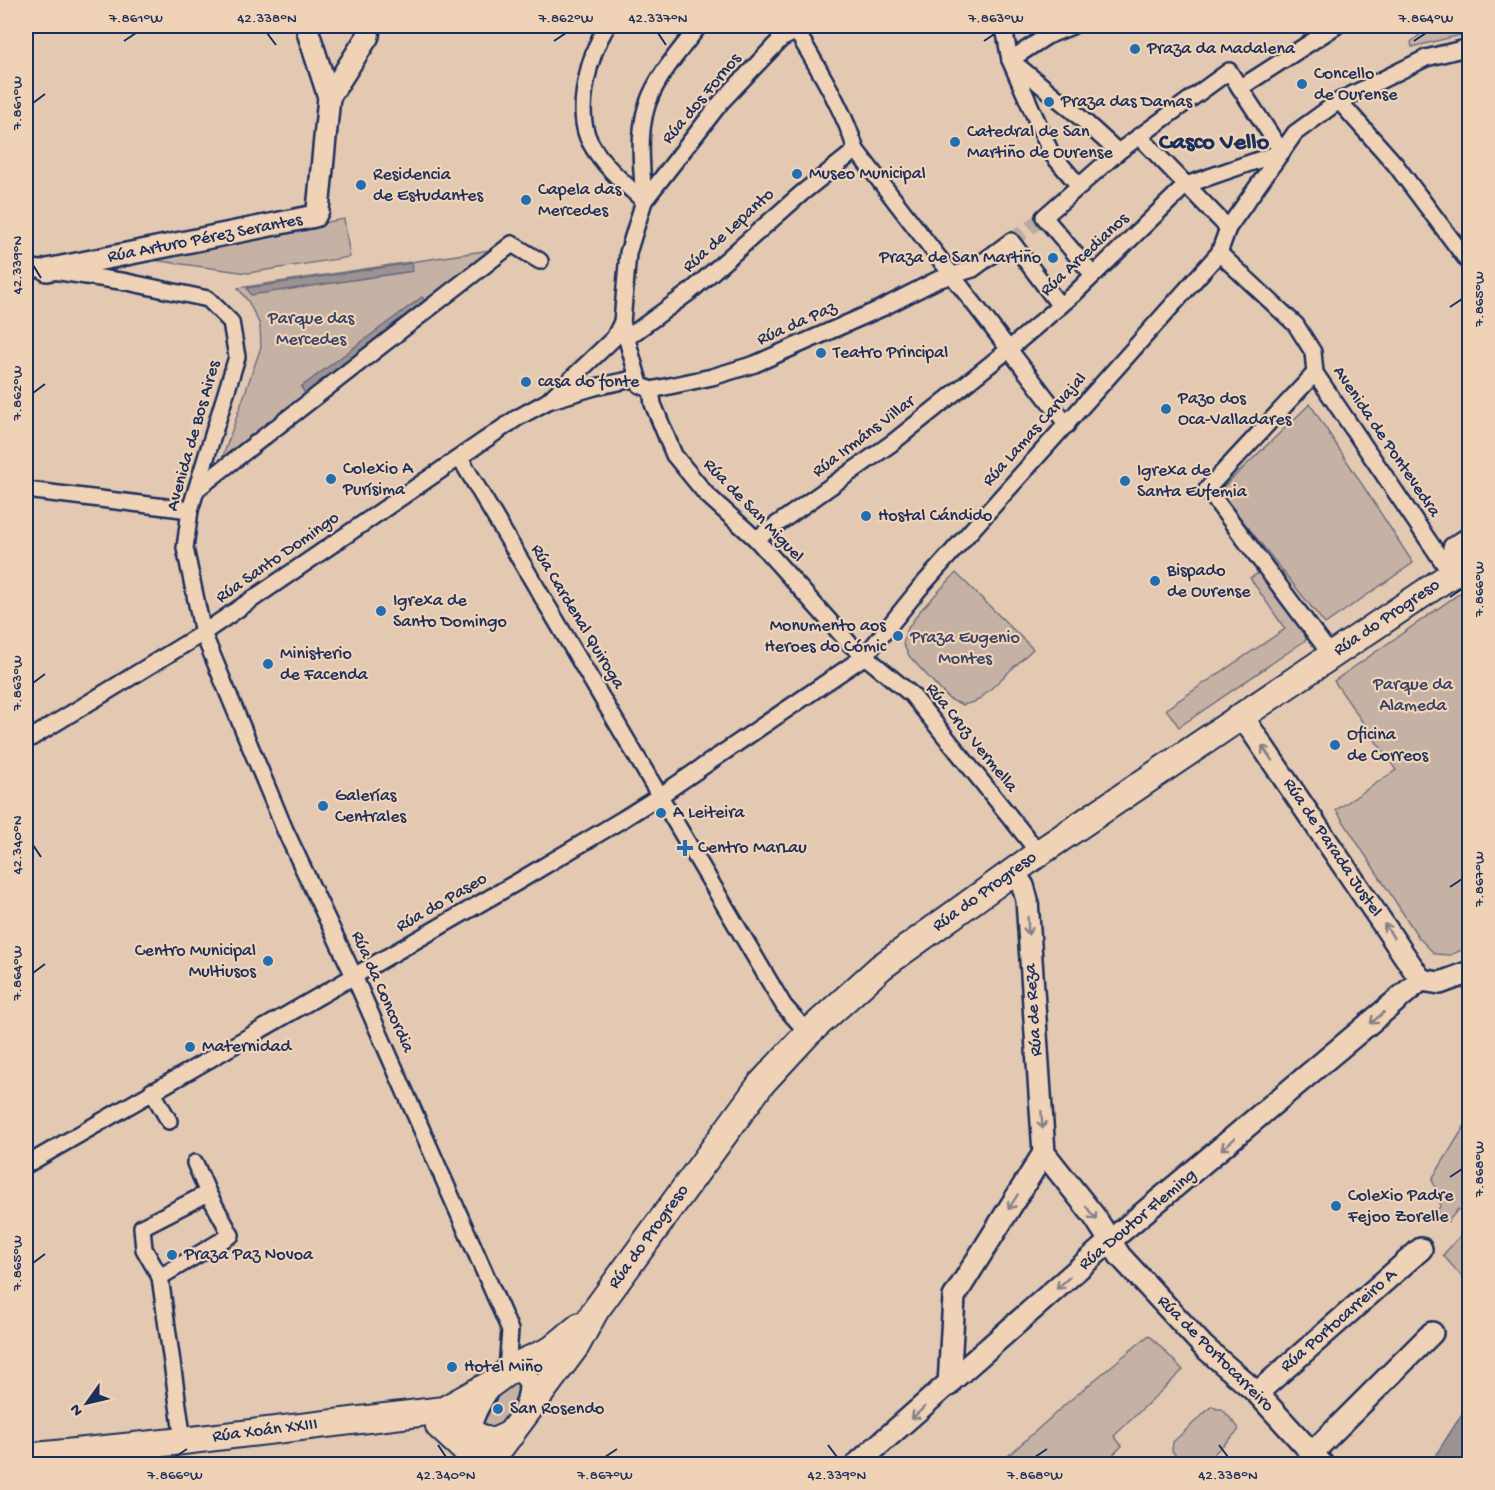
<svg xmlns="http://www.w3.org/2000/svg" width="1495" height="1490" font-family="'Gochi Hand',sans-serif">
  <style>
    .green { fill: #c6b2a4; stroke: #707081; stroke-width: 1.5 }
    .water { fill: #9c9293; stroke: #686a7e; stroke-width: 1.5 }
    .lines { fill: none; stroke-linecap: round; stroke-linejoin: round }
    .pedestrian-tunnel { stroke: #bbaaa0; stroke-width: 15; stroke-dasharray: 15 8; stroke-linecap: butt }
    .pedestrian-casing { stroke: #1b2f5e; stroke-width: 20 }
    .minor-casing { stroke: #1b2f5e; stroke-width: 26 }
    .tertiary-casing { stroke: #1b2f5e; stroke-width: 30 }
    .pedestrian { stroke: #f0d3b6; stroke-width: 15 }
    .minor { stroke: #f0d3b6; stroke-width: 21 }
    .tertiary { stroke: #f0d3b6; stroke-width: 26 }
    .oneway { stroke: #86818a }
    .ticks { fill: none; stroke: #1b2f5e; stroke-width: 2 }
    .poi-dot { fill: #1f6fb2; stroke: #f0d3b6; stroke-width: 2 }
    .labels { text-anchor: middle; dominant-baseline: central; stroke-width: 4.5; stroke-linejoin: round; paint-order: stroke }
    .poi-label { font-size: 18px; fill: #1b2f5e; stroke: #f0d3b6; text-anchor: start }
    .street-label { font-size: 18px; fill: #1b2f5e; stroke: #f0d3b6 }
    .park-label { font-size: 18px; fill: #354368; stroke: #f0d3b6 }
    .district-label { font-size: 24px; font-weight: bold; fill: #1b2f5e; stroke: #f0d3b6 }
    .neatline { fill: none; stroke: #1b2f5e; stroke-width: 2 }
    .ticks-label { font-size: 15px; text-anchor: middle; fill: #1b2f5e }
  </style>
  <rect width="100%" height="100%" fill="#e3c9b1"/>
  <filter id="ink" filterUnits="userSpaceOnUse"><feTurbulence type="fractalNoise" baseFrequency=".0167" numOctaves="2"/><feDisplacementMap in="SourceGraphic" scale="12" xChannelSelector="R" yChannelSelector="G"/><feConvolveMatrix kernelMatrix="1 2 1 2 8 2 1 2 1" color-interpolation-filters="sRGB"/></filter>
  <g filter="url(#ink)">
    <g class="green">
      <path d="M1430,26h39v7l-57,14 -1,-5z"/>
      <path d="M344,219l6,38 -102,16 -118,-16z"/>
      <path d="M497,249l-276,213 40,-115 -1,-22 -12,-24 -10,-13z"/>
      <path d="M1310,404l103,159 -88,61 -106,-133z"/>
      <path d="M1262,571l43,61 1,8 -127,87 -13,-18 119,-80 -35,-51z"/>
      <path d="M956,573l77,76 -53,50 -6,3 -11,3 -14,-6 -39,-42 -7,-13 3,-13 13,-19z"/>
      <path d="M1469,587v360l-19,8 -15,-1 -16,-16 -83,-128 60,-40 -62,-89z"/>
      <path d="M1469,1119v83l-8,10 -3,-3 -10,13 -12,-11 5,-5 -9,-27z"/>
      <path d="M1469,1226v59l-26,-30z"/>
      <path d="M1149,1335l34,35 -69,66 8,10 -19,18h-104l69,-62z"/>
      <path d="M517,1379l6,15 -24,31 -5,5 -13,-5 4,-24z"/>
      <path d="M1212,1406l5,3h5l16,18v4l-35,33h-32l7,-6 -6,-7 1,-9z"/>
    </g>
    <g class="water">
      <path d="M412,263l1,8 -162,24 -4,-7z"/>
      <path d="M422,297l5,6 -121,92 -5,-8z"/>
      <path d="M1469,1403v61h-39z"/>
    </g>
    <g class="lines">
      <path class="pedestrian-tunnel" d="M1011,241l33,-24"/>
      <g class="pedestrian-casing">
        <g id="pedestrian">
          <path d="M607,26c-18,28 -33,86 -17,116 12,23 35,42 54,59"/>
          <path d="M999,26l6,7 5,27 41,93 29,34"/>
          <path d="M796,30c22,39 47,77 60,120l211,275"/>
          <path d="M1010,60l37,-24 25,-10"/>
          <path d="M1013,62l61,50 44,40"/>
          <path d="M1240,88l96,-62"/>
          <path d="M1339,101l56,63 75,100"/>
          <path d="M1139,136l89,92"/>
          <path d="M644,201c-2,-34 -8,-74 7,-106 11,-25 32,-48 48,-69"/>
          <path d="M1219,253l77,72 17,27 2,21 136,201"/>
          <path d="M26,267l101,15 81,17 23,23 6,35 -47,153 -5,38 18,85 82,197 69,146 156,354 -3,40"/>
          <path d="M1093,275l-49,-58 74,-65 111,-81 53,81"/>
          <path d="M622,322l6,-69 16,-52 77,-99 60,-63 25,-13"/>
          <path d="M627,338l64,-47 111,-98 54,-43"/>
          <path d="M1315,373l-108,116 124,166"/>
          <path d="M651,390l61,-13 43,-13 127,-56 55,-28 36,-11 38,-28 49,65"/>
          <path d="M548,401l66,-63 8,-16 18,63 11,5 2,14 21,51 32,39 50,45 93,104 63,52 127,158"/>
          <path d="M460,458l324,548 24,27"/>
          <path d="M197,489l315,-245 28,17"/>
          <path d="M26,490l164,20"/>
          <path d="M756,539l136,-96 116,-93 66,-56 112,-109 96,-33"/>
          <path d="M26,741l177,-108 314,-215 31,-17 47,-14 43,-9"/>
          <path d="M152,1091l17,30"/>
          <path d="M26,1165l493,-284 104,-62 38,-24 204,-139 54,-67 300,-336 9,-25 67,-95 44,-32 87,-43 44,-11"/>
          <path d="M160,1277l71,-42 -23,-42 -13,-30"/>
          <path d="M183,1441l-23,-164 -16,-28 -2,-22 66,-34"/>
        </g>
      </g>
      <g class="minor-casing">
        <g id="minor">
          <path d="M329,97l39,-61 1,-10"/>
          <path d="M47,270l268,-54 3,-6 11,-113 -21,-65"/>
          <path d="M1451,574l3,-26 16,-10"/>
          <path d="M1242,716l179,264"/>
          <path d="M1013,871l10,15 4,14 17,253 50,63 26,40 84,91 53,46 65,71"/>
          <path d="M1421,980l19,3 30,-11"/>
          <path d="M507,1370c31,1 24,23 16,44"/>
          <path d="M949,1385l5,-88 90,-144"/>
          <path d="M1257,1393l164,-144"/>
          <path d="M470,1447c-4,-25 9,-43 21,-63"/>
          <path d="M1312,1453l120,-120"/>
          <path d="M857,1464l253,-223 311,-261"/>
        </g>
      </g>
      <g class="tertiary-casing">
        <g id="tertiary">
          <path d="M433,1412l50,27 10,3 18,-8"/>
          <path d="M439,1426l41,38"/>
          <path d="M26,1457l157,-16 261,-31 47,-26 26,-19 34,-15 29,-24"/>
          <path d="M488,1464l88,-118 19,-35 166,-227 47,-51 73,-66 158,-114 431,-291"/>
        </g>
      </g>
      <use href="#pedestrian" class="pedestrian"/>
      <use href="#minor" class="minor"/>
      <use href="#tertiary" class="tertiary"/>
    </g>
    <defs><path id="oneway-shaft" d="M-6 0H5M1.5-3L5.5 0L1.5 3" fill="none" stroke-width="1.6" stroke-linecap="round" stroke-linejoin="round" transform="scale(1.5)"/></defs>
    <g class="oneway">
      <use href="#oneway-shaft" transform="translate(1267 753) rotate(-124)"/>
      <use href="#oneway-shaft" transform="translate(1028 926) rotate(88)"/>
      <use href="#oneway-shaft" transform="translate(1389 931) rotate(-124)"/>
      <use href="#oneway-shaft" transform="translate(1377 1018) rotate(140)"/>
      <use href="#oneway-shaft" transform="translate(1042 1120) rotate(86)"/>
      <use href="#oneway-shaft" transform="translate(1228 1144) rotate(140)"/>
      <use href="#oneway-shaft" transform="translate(1013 1202) rotate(122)"/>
      <use href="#oneway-shaft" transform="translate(1091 1213) rotate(53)"/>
      <use href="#oneway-shaft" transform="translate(1063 1283) rotate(138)"/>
      <use href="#oneway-shaft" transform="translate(918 1413) rotate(138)"/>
    </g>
  </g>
  <path class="ticks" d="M267,33l9,12M658,33l8,12M124,41l12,-8M554,41l12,-8M984,41l12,-8M1414,41l12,-8M33,103l12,-9M33,265l8,13M1450,307l12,-8M33,393l12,-9M1450,597l12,-8M33,683l12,-9M33,845l8,12M1450,887l12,-8M33,973l12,-9M1450,1177l12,-8M33,1263l12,-9M438,1445l8,12M828,1445l9,12M1219,1445l9,12M175,1457l12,-8M605,1457l12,-8M1035,1457l12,-8"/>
  <g class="poi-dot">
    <circle cx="1135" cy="49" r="6"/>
    <circle cx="1302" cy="84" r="6"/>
    <circle cx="1049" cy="102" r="6"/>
    <circle cx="955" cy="142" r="6"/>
    <circle cx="797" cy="174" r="6"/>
    <circle cx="361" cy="185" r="6"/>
    <circle cx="526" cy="200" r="6"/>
    <circle cx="1053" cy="258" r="6"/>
    <circle cx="821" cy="353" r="6"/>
    <circle cx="526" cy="382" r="6"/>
    <circle cx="1166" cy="409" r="6"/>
    <circle cx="331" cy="479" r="6"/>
    <circle cx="1125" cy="481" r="6"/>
    <circle cx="866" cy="516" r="6"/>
    <circle cx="1155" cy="581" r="6"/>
    <circle cx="381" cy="611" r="6"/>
    <circle cx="898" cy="636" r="6"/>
    <circle cx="268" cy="664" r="6"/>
    <circle cx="1335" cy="745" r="6"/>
    <circle cx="323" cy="806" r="6"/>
    <circle cx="661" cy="813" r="6"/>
    <path d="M682 839h6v6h6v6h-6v6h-6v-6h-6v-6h6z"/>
    <circle cx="268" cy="961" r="6"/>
    <circle cx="190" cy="1047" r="6"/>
    <circle cx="1336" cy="1206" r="6"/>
    <circle cx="172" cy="1255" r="6"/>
    <circle cx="452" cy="1367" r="6"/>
    <circle cx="498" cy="1409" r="6"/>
  </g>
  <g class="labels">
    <g class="poi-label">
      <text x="1147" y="49">Praza da Madalena</text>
      <text x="1314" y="74">Concello<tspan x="1314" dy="21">de Ourense</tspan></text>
      <text x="1061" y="102">Praza das Damas</text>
      <text x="967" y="132">Catedral de San<tspan x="967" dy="21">Martiño de Ourense</tspan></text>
      <text x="809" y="174">Museo Municipal</text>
      <text x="373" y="175">Residencia<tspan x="373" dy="21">de Estudantes</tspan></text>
      <text x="538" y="190">Capela das<tspan x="538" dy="21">Mercedes</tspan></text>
      <text x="1041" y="258" text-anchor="end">Praza de San Martiño</text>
      <text x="833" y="353">Teatro Principal</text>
      <text x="538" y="382">casa do fonte</text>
      <text x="1178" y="399">Pazo dos<tspan x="1178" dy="21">Oca-Valladares</tspan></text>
      <text x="343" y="469">Colexio A<tspan x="343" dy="21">Purísima</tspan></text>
      <text x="1137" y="471">Igrexa de<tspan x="1137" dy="21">Santa Eufemia</tspan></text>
      <text x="878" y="516">Hostal Cándido</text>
      <text x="1167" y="571">Bispado<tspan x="1167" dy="21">de Ourense</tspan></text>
      <text x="393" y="601">Igrexa de<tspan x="393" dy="21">Santo Domingo</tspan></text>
      <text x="886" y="626" text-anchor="end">Monumento aos<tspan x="886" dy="21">Heroes do Cómic</tspan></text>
      <text x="280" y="654">Ministerio<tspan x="280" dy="21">de Facenda</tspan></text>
      <text x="1347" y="735">Oficina<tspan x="1347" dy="21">de Correos</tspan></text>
      <text x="335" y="796">Galerías<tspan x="335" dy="21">Centrales</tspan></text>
      <text x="673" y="813">A Leiteira</text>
      <text x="698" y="848">Centro MarLau</text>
      <text x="256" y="951" text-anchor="end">Centro Municipal<tspan x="256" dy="21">Multiusos</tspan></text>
      <text x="202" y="1047">Maternidad</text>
      <text x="1348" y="1196">Colexio Padre<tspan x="1348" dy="21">Fejoo Zorelle</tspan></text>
      <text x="184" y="1255">Praza Paz Novoa</text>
      <text x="464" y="1367">Hotel Miño</text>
      <text x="510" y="1409">San Rosendo</text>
    </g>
    <g class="street-label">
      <text transform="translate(702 99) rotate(-50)">Rúa dos Fornos</text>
      <text transform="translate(729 231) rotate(-42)">Rúa de Lepanto</text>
      <text transform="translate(205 239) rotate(-11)">Rúa Arturo Pérez Serantes</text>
      <text transform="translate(1085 255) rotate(-43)">Rúa Arcedianos</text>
      <text transform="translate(797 324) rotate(-24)">Rúa da Paz</text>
      <text transform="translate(1035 430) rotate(-48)">Rúa Lamas Carvajal</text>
      <text transform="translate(194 436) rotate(-74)">Avenida de Bos Aires</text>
      <text transform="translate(864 437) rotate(-37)">Rúa Irmáns Villar</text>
      <text transform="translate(1386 442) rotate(56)">Avenida de Pontevedra</text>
      <text transform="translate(753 511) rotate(46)">Rúa de San Miguel</text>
      <text transform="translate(278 558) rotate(-35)">Rúa Santo Domingo</text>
      <text transform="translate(577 617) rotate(59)">Rúa Cardenal Quiroga</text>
      <text transform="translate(1387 618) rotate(-34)">Rúa do Progreso</text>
      <text transform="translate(971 738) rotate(51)">Rúa Cruz Vermella</text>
      <text transform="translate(1332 848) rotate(56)">Rúa de Parada Justel</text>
      <text transform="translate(985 892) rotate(-36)">Rúa do Progreso</text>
      <text transform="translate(442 903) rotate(-30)">Rúa do Paseo</text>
      <text transform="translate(382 992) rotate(66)">Rúa da Concordia</text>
      <text transform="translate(1034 1010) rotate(-94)">Rúa de Reza</text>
      <text transform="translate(1138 1220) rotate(-40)">Rúa Doutor Fleming</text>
      <text transform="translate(649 1237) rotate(-54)">Rúa do Progreso</text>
      <text transform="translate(1339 1321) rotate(-41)">Rúa Portocarreiro A</text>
      <text transform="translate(1215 1354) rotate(45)">Rúa de Portocarreiro</text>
      <text transform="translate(265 1431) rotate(-7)">Rúa Xoán XXIII</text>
    </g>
    <g class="park-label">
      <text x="311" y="319">Parque das<tspan x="311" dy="21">Mercedes</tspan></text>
      <text x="965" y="638">Praza Eugenio<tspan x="965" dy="21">Montes</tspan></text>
      <text x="1413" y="685">Parque da<tspan x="1413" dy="21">Alameda</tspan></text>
    </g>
    <g class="district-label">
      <text x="1214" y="143">Casco Vello</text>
    </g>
  </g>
  <rect width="1495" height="1490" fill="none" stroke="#f0d3b6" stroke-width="66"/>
  <g transform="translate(87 1403) rotate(236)" stroke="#f0d3b6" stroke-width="4.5" paint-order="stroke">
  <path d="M0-4.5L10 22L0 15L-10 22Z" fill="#1b2f5e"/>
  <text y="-9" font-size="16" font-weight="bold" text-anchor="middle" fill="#1b2f5e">N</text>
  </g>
  <rect x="33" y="33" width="1429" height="1424" class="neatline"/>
  <g class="ticks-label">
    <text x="136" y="22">7.861°W</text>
    <text x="267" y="22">42.338°N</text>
    <text x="566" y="22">7.862°W</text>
    <text x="658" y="22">42.337°N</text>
    <text x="996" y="22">7.863°W</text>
    <text x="1426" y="22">7.864°W</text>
    <text transform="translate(16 103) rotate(-90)" y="5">7.861°W</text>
    <text transform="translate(16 265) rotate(-90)" y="5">42.339°N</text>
    <text transform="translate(1478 299) rotate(-90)" y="5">7.865°W</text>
    <text transform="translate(16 393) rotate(-90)" y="5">7.862°W</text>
    <text transform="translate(1478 589) rotate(-90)" y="5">7.866°W</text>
    <text transform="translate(16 683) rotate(-90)" y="5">7.863°W</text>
    <text transform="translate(16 845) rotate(-90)" y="5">42.340°N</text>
    <text transform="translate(1478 879) rotate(-90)" y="5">7.867°W</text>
    <text transform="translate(16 973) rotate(-90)" y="5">7.864°W</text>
    <text transform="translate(1478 1169) rotate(-90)" y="5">7.868°W</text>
    <text transform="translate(16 1263) rotate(-90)" y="5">7.865°W</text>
    <text x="175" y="1479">7.866°W</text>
    <text x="446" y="1479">42.340°N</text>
    <text x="605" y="1479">7.867°W</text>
    <text x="837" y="1479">42.339°N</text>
    <text x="1035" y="1479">7.868°W</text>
    <text x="1228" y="1479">42.338°N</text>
  </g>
</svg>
